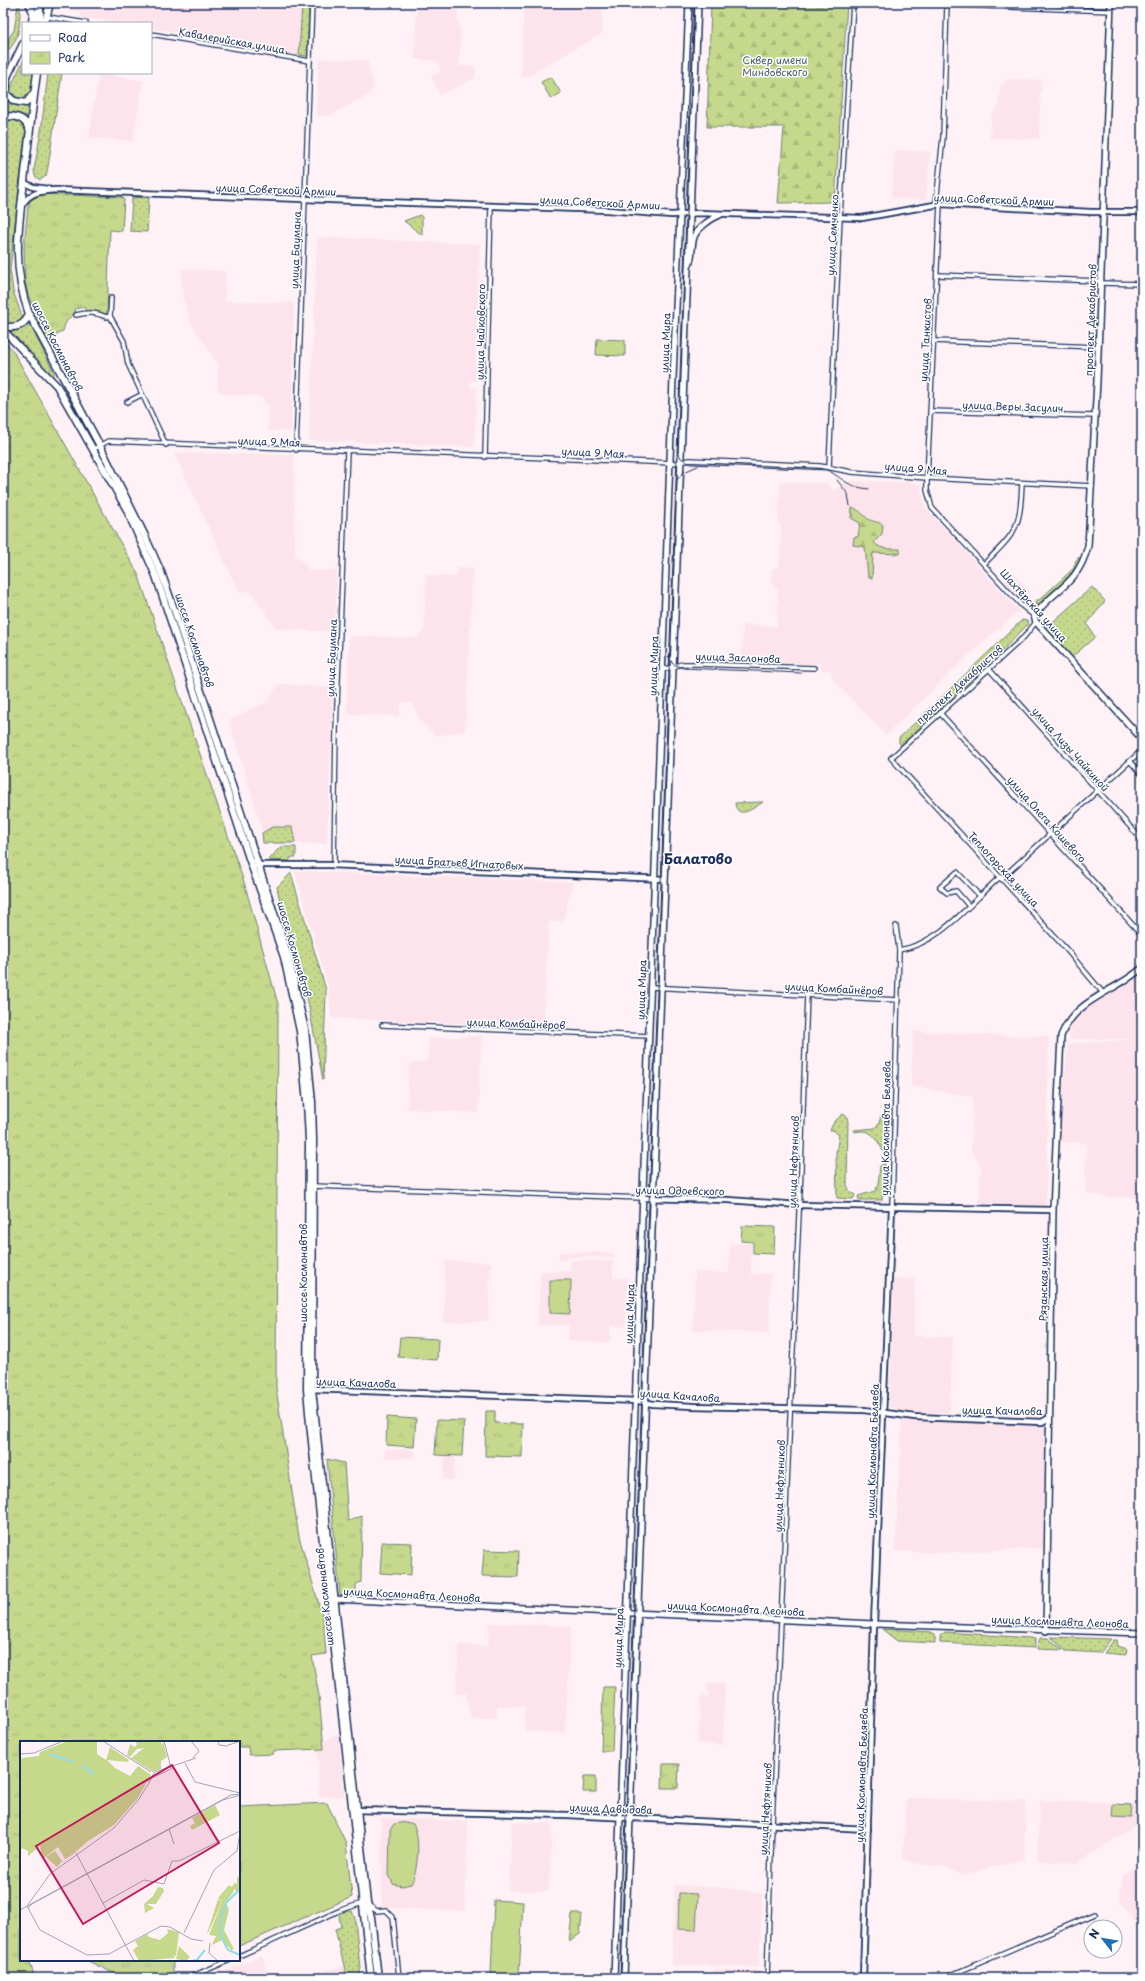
<svg xmlns="http://www.w3.org/2000/svg" width="1145" height="1981" font-family="'Playpen Sans',sans-serif">
  <style>
    .built { fill: #fde3ec }
    .grass { fill: url(#grass-dots); stroke: #708475 }
    .forest { fill: url(#forest-firs); stroke: #708475 }
    .park { fill: url(#park-tufts); stroke: #708475 }
    .pitch { fill: #c5d88c; stroke: #708475 }
    .lines { fill: none; stroke-linecap: round; stroke-linejoin: round }
    .minor-casing { stroke: #1b2f5e; stroke-width: 6 }
    .tertiary-casing { stroke: #1b2f5e; stroke-width: 8 }
    .secondary-casing { stroke: #1b2f5e; stroke-width: 8 }
    .primary-casing { stroke: #1b2f5e; stroke-width: 9 }
    .minor { stroke: #fff; stroke-width: 3.5 }
    .tertiary { stroke: #fff; stroke-width: 4.5 }
    .secondary { stroke: #fff; stroke-width: 5 }
    .primary { stroke: #fff; stroke-width: 6 }
    .tram { stroke: #1b2f5e; stroke-width: 1 }
    .labels { text-anchor: middle; dominant-baseline: central; stroke-width: 3; stroke-linejoin: round; paint-order: stroke }
    .street-label { font-size: 10px; fill: #1b2f5e; stroke: #fff }
    .park-label { font-size: 10px; fill: #46596a; stroke: #fff }
    .district-label { font-size: 14px; font-weight: bold; fill: #1b2f5e; stroke: #fff }
    .inset-river { fill: none; stroke: #8eddeb; stroke-width: 2 }
    .inset-road { fill: none; stroke: #a3a4b9; stroke-width: 1 }
    .view { fill: #c2185b; fill-opacity: 0.15; stroke: #c2185b; stroke-width: 2 }
    .inset-edge { fill: none; stroke: #1b2f5e; stroke-width: 2 }
  </style>
  <defs>
    <pattern id="grass-dots" width="8" height="8" patternUnits="userSpaceOnUse"><rect width="8" height="8" fill="#c5d88c"/><path d="M2 2h.1M6 6h.1" fill="none" stroke="#a9ba7b" stroke-width="1.8" stroke-linecap="round"/></pattern>
    <pattern id="forest-firs" width="22" height="20" patternUnits="userSpaceOnUse"><rect width="22" height="20" fill="#c5d88c"/><path d="M5 1l3.5 6h-7zM16 11l3.5 6h-7z" fill="#a9ba7b"/></pattern>
    <pattern id="park-tufts" width="24" height="20" patternUnits="userSpaceOnUse"><rect width="24" height="20" fill="#c5d88c"/><path d="M3 7l-1-3M5 7V3M7 7l1-3M15 17l-1-3M17 17v-4M19 17l1-3" fill="none" stroke="#a9ba7b"/></pattern>
  </defs>
  <rect width="100%" height="100%" fill="#fef2f6"/>
  <filter id="ink" filterUnits="userSpaceOnUse"><feTurbulence type="fractalNoise" baseFrequency=".025" numOctaves="2"/><feDisplacementMap in="SourceGraphic" scale="8" xChannelSelector="R" yChannelSelector="G"/><feConvolveMatrix kernelMatrix="1 2 1 2 8 2 1 2 1" color-interpolation-filters="sRGB"/></filter>
  <g filter="url(#ink)">
    <g class="built">
      <path d="M69,3h233l-3,52 -148,-27v-5h-32l-39,-6 1,-5 -13,-2z"/>
      <path d="M417,3h41v18l3,10 -2,35h16v12l-35,17 -9,-19 10,-5 -4,-10 -22,-2z"/>
      <path d="M524,3h78v30l-74,43 -7,1z"/>
      <path d="M319,59l48,1 7,28 -4,2 1,3 -42,23 -13,-1z"/>
      <path d="M99,73l44,8 -10,60 -44,-3z"/>
      <path d="M1008,79l33,1 -2,59 -49,-1 1,-22 8,-11 1,-19z"/>
      <path d="M895,150l35,2 -4,48 -35,-2z"/>
      <path d="M317,237l163,7 -5,137h-5v6l7,1 -3,59 -165,-7z"/>
      <path d="M182,269l43,2v30l69,2 -3,128h-23l1,-25 -10,-10 -35,-2 -6,-4v-26l-28,-42 -8,-29z"/>
      <path d="M174,453l120,2 1,98 15,18 27,-1 -2,62 -58,-3 -26,-37 -13,-2z"/>
      <path d="M854,481l51,1 15,2 5,23 94,104 -51,45 -82,79 -52,-54 -4,-11h-9v-6l-79,-3 1,-36 34,1 1,-35 -6,-7v-16h7l2,-40 -3,-5 2,-41 47,1 7,8 10,-8z"/>
      <path d="M457,568l16,1 -8,162 -28,5 -16,-14 -9,-19h-11l-2,13 -52,-2 2,-78 68,2 7,-9 2,-54 30,2z"/>
      <path d="M1013,573l16,18 -9,8 -16,-18z"/>
      <path d="M278,684l55,4 -6,156 -61,-1 -37,-122 39,-20z"/>
      <path d="M295,871l278,11 -10,39 -14,1 -6,105 -212,-9 -2,-29z"/>
      <path d="M1142,970v48l-5,1 -1,20h-66l1,-16 19,-18 36,-20z"/>
      <path d="M1142,1021v177l-37,-1 -19,-4 -1,-30 2,-19 -12,-2 -16,1 9,-99 69,-5 2,-17z"/>
      <path d="M913,1031l95,5h41l-3,170 -67,-3 2,-38 -10,-13 2,-55 -62,-11z"/>
      <path d="M482,1036l-4,77 -71,-4 2,-45 18,-3 2,-23z"/>
      <path d="M730,1243l22,1 -1,30h20l-2,59 -76,-3 2,-58 34,1z"/>
      <path d="M559,1253l7,-1 48,1 -1,5 -44,-1 -5,3h-5z"/>
      <path d="M570,1260l43,1v17h14l-1,49 -16,-1v16l-42,-1 1,-16h-31l2,-54h30z"/>
      <path d="M445,1261l46,1 -3,59 -44,1z"/>
      <path d="M894,1279h20v57l39,1 -3,73 -3,3 -42,-2 -16,-3z"/>
      <path d="M902,1420l143,5 2,6 -4,117 -108,5 -40,-2z"/>
      <path d="M385,1449l29,1v8h-29z"/>
      <path d="M445,1455l10,1 -1,24 -11,-1z"/>
      <path d="M489,1623l82,3 -6,107 -41,-2 1,-25h-28l-1,12h-25l-5,-25 -10,2 3,-50 29,1z"/>
      <path d="M708,1683l17,1 -2,61 -26,-1 4,-47 7,-1z"/>
      <path d="M339,1733l5,63 -25,1 -1,-52z"/>
      <path d="M906,1798l120,3 -2,58 -63,16 -18,-9 -21,-1 -19,-5z"/>
      <path d="M1040,1800l98,4 -1,21 -60,38 -40,-2z"/>
      <path d="M381,1818l87,3 -3,90 -83,-3z"/>
      <path d="M512,1822l40,1 -3,68h-40z"/>
      <path d="M1142,1865v64l-21,-26 -1,-5 3,-22z"/>
      <path d="M675,1885l64,4 23,5 -3,73 -87,-2z"/>
      <path d="M262,1956l7,22h-44l3,-1 -2,-6z"/>
      <path d="M344,1966l3,12h-42l-1,-2z"/>
      <path d="M714,1969l45,2v7h-46z"/>
    </g>
    <g class="grass">
      <path d="M3,3h17c0,18 1,34 -12,48l-1,-1 2,-12 5,-8 4,-25 -9,-1 -2,11 -4,-6z"/>
      <path d="M302,3h7l-2,53 -8,-1z"/>
      <path d="M23,61v12h10l-2,23 -6,4 -9,-3 -5,-6 1,-7z"/>
      <path d="M48,73h14l-14,94 -2,9 -6,4 -5,-4 -1,-6 7,-39z"/>
      <path d="M4,97l12,9 13,1 2,2 -1,8 -17,-5 -10,2z"/>
      <path d="M6,120h11l9,6 -16,143 3,22 10,28c-6,6 -13,6 -20,3v-200z"/>
      <path d="M147,197l2,2 -2,33 -17,-1 2,-33z"/>
      <path d="M420,215l2,2v18l-18,-14z"/>
      <path d="M30,324l24,49 -1,3 -45,-44 10,-1z"/>
      <path d="M1079,557c2,15 -29,40 -41,49l-3,-2 1,-4h3l35,-32 2,-8z"/>
      <path d="M1092,587l13,14 -18,23 8,13 -23,20 -26,-29z"/>
      <path d="M1022,620l5,1 1,3 -32,33 -95,88 -2,-2v-5z"/>
      <path d="M763,802c-9,6 -26,19 -28,1z"/>
      <path d="M272,827h20l3,16h-32l-1,-10z"/>
      <path d="M280,847h16v10h-4l-3,4 -20,-1z"/>
      <path d="M291,873l35,117 -3,90 -21,-109 -19,-55 -6,-29z"/>
      <path d="M843,1114l5,3 -1,68 3,7 5,3 -2,4 -16,-1 -1,-45 3,-18 -6,-5h-3l4,-8z"/>
      <path d="M881,1116h5l-1,35h-2c-7,-13 -11,-23 -28,-19l-1,-2 21,-2 4,-5z"/>
      <path d="M885,1163l-3,37h-23l-1,-4 17,-5 3,-6 2,-19z"/>
      <path d="M882,1629l50,3 3,3v8l-38,-2z"/>
      <path d="M945,1632l85,6 5,1v9l-95,-5v-7z"/>
      <path d="M1051,1637l60,2 -11,14 -34,-2z"/>
      <path d="M1040,1638h8l15,12 -26,-1z"/>
      <path d="M1114,1640h3l1,6 9,3 -1,6 -22,-2z"/>
      <path d="M352,1911l3,8 6,59h-14l-12,-49 6,-2 -2,-10 2,-5z"/>
    </g>
    <g class="forest">
      <path d="M711,3h136l-12,199 -57,1 6,-76h-77z"/>
      <path d="M852,508c6,0 11,7 16,11 5,3 10,2 15,6l-1,9 -8,8c5,8 17,7 26,7v5l-27,-1 -1,26 -4,-2 -3,-30 -12,-2 1,-8h4l2,-14 -9,-5z"/>
    </g>
    <g class="park">
      <path d="M551,77l10,16 -10,6 -10,-17z"/>
      <path d="M39,194l83,3 2,2 -2,32 -12,-1 -3,85 -11,-4h-10l-2,-4 -9,2 1,4c-8,5 -11,9 -13,18l-16,9 -19,-45 -3,-13 -1,-35 4,-42 4,-7z"/>
      <path d="M3,339l10,12 125,223 106,308 34,122 -2,384 23,149 24,81 3,36 -14,2 7,40 5,53 -51,2v3l-24,1 -1,-8h-9v-5h-218v218h8l6,18h-32z"/>
      <path d="M742,1226l33,1 -1,27 -21,-1v-11l-12,-1z"/>
      <path d="M486,1411h9v12l28,1 -1,33 -37,-1z"/>
      <path d="M387,1417l29,2 -2,28 -28,-2z"/>
      <path d="M437,1420l27,1 -2,35 -27,-1z"/>
      <path d="M327,1459l17,4 4,58 14,-5 -1,66 -5,2v13h-13l-3,-2z"/>
      <path d="M382,1542l30,1 -1,32 -31,-2z"/>
      <path d="M484,1550l35,1 -1,26 -36,-1z"/>
      <path d="M603,1687h12l-3,64h-11z"/>
      <path d="M663,1764h16l-1,24h-16z"/>
      <path d="M584,1776h12v16h-13z"/>
      <path d="M572,1914h10l-2,20 -11,8z"/>
      <path d="M86,1960h87v14l-9,4h-49v-4z"/>
    </g>
    <g class="pitch">
      <path d="M597,339l28,1v16l-29,-1z"/>
      <path d="M550,1280h21l-1,34 -20,-1z"/>
      <path d="M400,1337l38,2 -1,21 -39,-3z"/>
      <path d="M327,1803l19,40 6,54 -113,49v-139z"/>
      <path d="M1113,1804l19,1 -1,13 -19,-1z"/>
      <path d="M406,1822l7,2c8,12 5,48 -2,60l-9,2 -9,-2 -4,-9 1,-45 4,-6z"/>
      <path d="M679,1893l19,1 -2,36 -18,-1z"/>
      <path d="M494,1900l29,2 -4,74 -28,-2z"/>
    </g>
    <g class="lines">
      <g class="minor-casing">
        <g id="minor">
          <path d="M907,3l204,8"/>
          <path d="M48,17l38,6"/>
          <path d="M151,34l159,27"/>
          <path d="M936,204l7,-67 4,-133"/>
          <path d="M940,204l-13,274v12l5,18 90,98 12,10"/>
          <path d="M937,275l163,6"/>
          <path d="M1100,283l42,1"/>
          <path d="M111,298l-1,18 14,25 4,23 38,81"/>
          <path d="M76,315c12,-3 19,-3 30,2l4,-1"/>
          <path d="M933,341l165,6"/>
          <path d="M127,402l14,-7"/>
          <path d="M930,411l165,5"/>
          <path d="M94,449l14,-8 566,22 16,-3 130,6 32,6 75,6 165,8"/>
          <path d="M296,450l16,-447"/>
          <path d="M485,457l6,-251"/>
          <path d="M829,467l11,-250 13,-214"/>
          <path d="M984,564c33,-33 36,-35 38,-81"/>
          <path d="M1036,622l-12,15 -133,121 175,191 37,44"/>
          <path d="M989,669l153,171"/>
          <path d="M662,670l20,-6h17l115,4"/>
          <path d="M940,713l202,222"/>
          <path d="M1130,761l12,14"/>
          <path d="M1141,801l1,1"/>
          <path d="M334,866l2,-135 11,-279"/>
          <path d="M1001,879l141,-129"/>
          <path d="M969,906l-13,-15 -9,2 -7,-6 17,-15 23,24"/>
          <path d="M899,950c42,-7 70,-46 101,-73"/>
          <path d="M650,987l248,13"/>
          <path d="M382,1025l267,11"/>
          <path d="M313,1186l330,12"/>
          <path d="M892,1207l7,-257 -3,-24"/>
          <path d="M368,1905l9,6 9,-1 7,7 6,61"/>
          <path d="M239,1956l102,-46 22,-7"/>
          <path d="M188,1978l42,-18"/>
          <path d="M767,1978l5,-154 29,-655 6,-175"/>
          <path d="M944,1978l151,-64"/>
        </g>
      </g>
      <g class="tertiary-casing">
        <g id="tertiary">
          <path d="M23,182l10,5 15,2"/>
          <path d="M22,205c8,-13 19,-14 34,-15l551,20 65,5 27,-2 163,5 78,-14 151,8h51"/>
          <path d="M256,865h74l335,14"/>
          <path d="M643,1198l85,2 71,5 254,5"/>
          <path d="M310,1389l329,12 14,3 39,2 172,4 51,7 127,5 7,-4"/>
          <path d="M354,1810l213,5 301,14"/>
          <path d="M863,1978l11,-354 18,-417"/>
        </g>
      </g>
      <g class="secondary-casing">
        <g id="secondary">
          <path d="M1111,3l-14,378 -9,165c-11,41 -33,41 -54,70l2,6 106,117"/>
          <path d="M689,265c4,-10 2,-19 5,-28 3,-9 18,-19 26,-22"/>
          <path d="M332,1599l542,25 268,9"/>
          <path d="M1046,1631l7,-421 8,-174c15,-38 53,-43 81,-68"/>
          <path d="M614,1978l59,-1600 16,-375"/>
          <path d="M624,1978l74,-1975"/>
        </g>
      </g>
      <g class="primary-casing">
        <g id="primary">
          <path d="M29,3l4,9 -1,11"/>
          <path d="M36,3l4,7 1,13"/>
          <path d="M34,23l8,-20"/>
          <path d="M45,23l5,-20"/>
          <path d="M37,73c-5,36 -9,73 -13,109 -6,47 -12,86 5,132l71,132 44,88 17,38 14,40 113,344 17,74 7,72 1,38 -1,249 55,514 4,14 7,61"/>
          <path d="M7,76l-1,18 8,7 12,2 7,-9"/>
          <path d="M6,79l17,-35"/>
          <path d="M3,117c11,-2 22,0 26,12"/>
          <path d="M3,326c12,3 22,0 26,-12"/>
          <path d="M3,330l54,56 69,122 30,68 93,282 35,99 16,74 7,71 2,38 -2,249 3,35 61,554"/>
        </g>
      </g>
      <use href="#minor" class="minor"/>
      <use href="#tertiary" class="tertiary"/>
      <use href="#secondary" class="secondary"/>
      <use href="#primary" class="primary"/>
      <g class="tram">
        <path d="M677,450l4,8 9,6 137,6c19,10 18,16 42,19"/>
        <path d="M837,480l11,14 2,12"/>
        <path d="M676,481l8,-9 14,-6"/>
        <path d="M668,656l5,8 10,4 118,5"/>
        <path d="M620,1978l74,-1975"/>
      </g>
    </g>
  </g>
  <g class="labels">
    <g class="street-label">
      <text transform="translate(232 40) rotate(10)">Кавалерийская улица</text>
      <text transform="translate(276 189) rotate(2)">улица Советской Армии</text>
      <text transform="translate(994 199) rotate(2)">улица Советской Армии</text>
      <text transform="translate(600 202) rotate(3)">улица Советской Армии</text>
      <text transform="translate(832 235) rotate(-87)">улица Семченко</text>
      <text transform="translate(295 250) rotate(-88)">улица Баумана</text>
      <text transform="translate(1090 320) rotate(-88)">проспект Декабристов</text>
      <text transform="translate(480 332) rotate(-89)">улица Чайковского</text>
      <text transform="translate(925 340) rotate(-87)">улица Танкистов</text>
      <text transform="translate(665 343) rotate(-88)">улица Мира</text>
      <text transform="translate(58 346) rotate(63)">шоссе Космонавтов</text>
      <text transform="translate(1013 406) rotate(2)">улица Веры Засулич</text>
      <text transform="translate(269 441) rotate(2)">улица 9 Мая</text>
      <text transform="translate(593 452) rotate(3)">улица 9 Мая</text>
      <text transform="translate(916 468) rotate(5)">улица 9 Мая</text>
      <text transform="translate(1034 605) rotate(48)">Шахтёрская улица</text>
      <text transform="translate(195 640) rotate(71)">шоссе Космонавтов</text>
      <text transform="translate(738 657) rotate(2)">улица Заслонова</text>
      <text transform="translate(331 658) rotate(-88)">улица Баумана</text>
      <text transform="translate(653 666) rotate(-88)">улица Мира</text>
      <text transform="translate(959 684) rotate(-42)">проспект Декабристов</text>
      <text transform="translate(1071 749) rotate(48)">улица Лизы Чайкиной</text>
      <text transform="translate(1047 819) rotate(48)">улица Олега Кошевого</text>
      <text transform="translate(459 862) rotate(3)">улица Братьев Игнатовых</text>
      <text transform="translate(1004 869) rotate(47)">Теплогорская улица</text>
      <text transform="translate(295 949) rotate(74)">шоссе Космонавтов</text>
      <text transform="translate(834 988) rotate(3)">улица Комбайнёров</text>
      <text transform="translate(641 990) rotate(-88)">улица Мира</text>
      <text transform="translate(516 1023) rotate(2)">улица Комбайнёров</text>
      <text transform="translate(885 1128) rotate(-89)">улица Космонавта Беляева</text>
      <text transform="translate(793 1162) rotate(-88)">улица Нефтяников</text>
      <text transform="translate(680 1190) rotate(1)">улица Одоевского</text>
      <text transform="translate(302 1273) rotate(-90)">шоссе Космонавтов</text>
      <text transform="translate(1043 1279) rotate(-89)">Рязанская улица</text>
      <text transform="translate(629 1314) rotate(-88)">улица Мира</text>
      <text transform="translate(356 1382) rotate(2)">улица Качалова</text>
      <text transform="translate(680 1395) rotate(4)">улица Качалова</text>
      <text transform="translate(1002 1410) rotate(1)">улица Качалова</text>
      <text transform="translate(872 1451) rotate(-88)">улица Космонавта Беляева</text>
      <text transform="translate(779 1486) rotate(-88)">улица Нефтяников</text>
      <text transform="translate(412 1594) rotate(3)">улица Космонавта Леонова</text>
      <text transform="translate(324 1597) rotate(-96)">шоссе Космонавтов</text>
      <text transform="translate(736 1608) rotate(3)">улица Космонавта Леонова</text>
      <text transform="translate(1060 1621) rotate(2)">улица Космонавта Леонова</text>
      <text transform="translate(618 1638) rotate(-88)">улица Мира</text>
      <text transform="translate(861 1775) rotate(-88)">улица Космонавта Беляева</text>
      <text transform="translate(611 1808) rotate(2)">улица Давыдова</text>
      <text transform="translate(765 1809) rotate(-87)">улица Нефтяников</text>
    </g>
    <g class="park-label">
      <text x="775" y="59">Сквер имени<tspan x="775" dy="12">Миндовского</tspan></text>
    </g>
    <g class="district-label">
      <text x="698" y="858">Балатово</text>
    </g>
  </g>
  <g transform="translate(20 1741)">
    <rect width="220" height="220" fill="#fef2f6"/>
    <path d="M213,152l-7,9 3,8 -5,20 10,19 -3,1 -3,-4 -3,1 -3,-7 -10,5 4,-9 -7,-1 13,-33 -4,-4 5,2 5,-6z" fill="#c5d88c"/>
    <path d="M115,0h25l2,4 1,-4 4,16 -6,4v8l-8,3 -22,-14 13,-10 -7,1 -7,8 -3,-2 3,-11 5,3 2,-3zM195,64l5,10 -28,15 -2,-4 5,-3 -3,-5zM220,133v20l-6,-5 -1,4 -5,1 -5,6 -5,-2 11,-13 3,2 3,-5 2,3v-7zM138,146l5,1 1,3 -8,13h-9l7,4 -9,5 -1,-9 9,-8zM198,158l4,3 -15,33 1,-5zM147,188l12,3 -3,24 -4,-1 -7,-14 -8,3 -6,-2 -2,-5 11,3 8,-7zM159,205l11,11 -4,4 -10,-2z" fill="#c5d88c"/>
    <path d="M48,0h29v13l9,6 4,-13 19,13 -2,2 -20,-2 8,8 15,8 8,-10 13,9 -13,23 -24,27 -26,16 -16,14 -7,4 -7,-12 -14,11 -5,-4 2,-1 -1,-7 -12,10v-5l-6,-3 -2,4v-90l2,-4 17,-2 1,-4zM127,193l5,8 5,2 8,-3 10,17 -36,3 -6,-11 5,-4 -3,-5z" fill="#c5d88c"/>
    <path d="M35,110l7,10 -5,6 -11,-10z" fill="#c5d88c"/>
    <path class="inset-river" d="M30,13l23,8M62,24l12,9M201,195l-1,-13 6,-20 14,-14M201,195l7,14 12,5M173,219l3,1 9,-11"/>
    <path class="inset-road" d="M83,0l48,31M144,0l7,27M171,0l8,10 -6,7M198,0l1,4 7,1 14,-5M0,13l14,-1 29,-12M165,22l10,19 45,11M153,27l-21,10 -13,21 -25,29 -64,46 -23,32 13,24 47,25 22,-1 52,-28 9,1 21,12 12,2M128,41l7,-10 41,-14M149,88l5,15M56,112l58,108M83,162l41,-23 20,4 8,-23h7l61,-30M8,167l4,-4 191,-104 17,-5M0,169l211,-115 9,-1M164,192l30,-63 23,-19 3,-19M190,202l-1,10 9,8"/>
    <path class="view" d="M152,24l47,78 -136,81 -47,-78z"/>
    <rect width="220" height="220" class="inset-edge"/>
  </g>
  <rect width="1145" height="1981" fill="none" stroke="#fff" stroke-width="16"/>
  <rect x="8" y="8" width="1129" height="1965" fill="none" stroke="#1b2f5e" stroke-width="1.5" filter="url(#ink)"/>
  <rect x="22" y="22" width="130" height="52" fill="#ffffff" stroke="#a4acbf"/>
  <rect x="30" y="35" width="20" height="6" fill="#ffffff" stroke="#a4acbf"/>
  <text x="58" y="42" font-size="12" fill="#1b2f5e">Road</text>
  <rect x="30" y="52" width="20" height="12" fill="url(#park-tufts)" stroke="#a4acbf"/>
  <text x="58" y="62" font-size="12" fill="#1b2f5e">Park</text>
  <g transform="translate(1103 1939) rotate(301)"><circle r="19" fill="#ffffff" stroke="#a4acbf"/>
  <path d="M0-3L7 15L0 10L-7 15Z" fill="#1f6fb2"/>
  <text y="-6" font-size="11" font-weight="bold" text-anchor="middle" fill="#1b2f5e">N</text>
  </g>
</svg>
